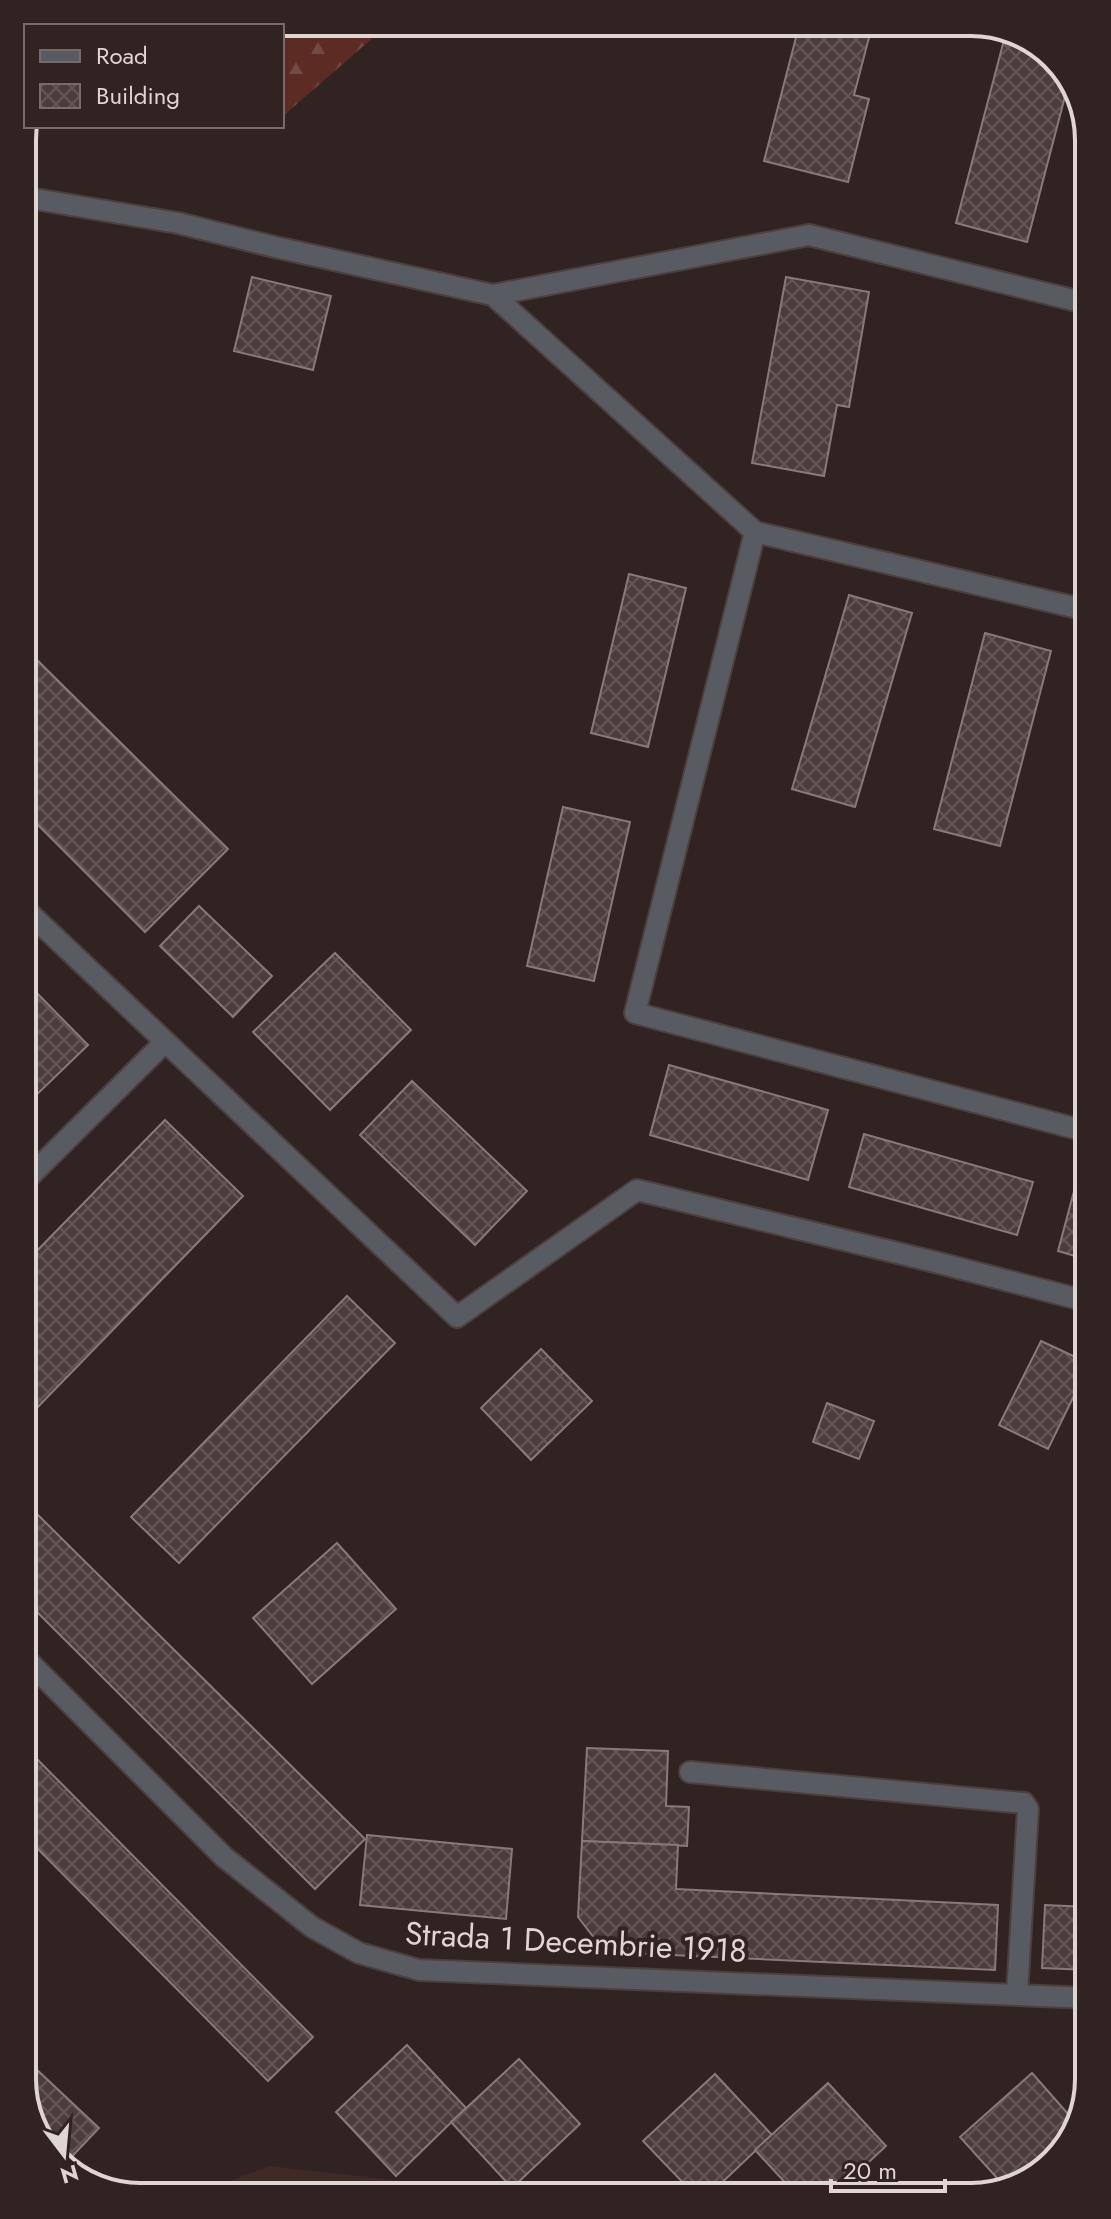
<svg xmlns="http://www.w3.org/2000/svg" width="1111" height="2219" font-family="Jost,sans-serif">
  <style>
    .built { fill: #3f2a28 }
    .forest { fill: url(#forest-firs) }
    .building { fill: url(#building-cross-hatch); stroke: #8a7976; stroke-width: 2 }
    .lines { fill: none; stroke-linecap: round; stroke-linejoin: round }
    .lane-casing { stroke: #4d3f3d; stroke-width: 24 }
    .street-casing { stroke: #4d3f3d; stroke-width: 24 }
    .lane { stroke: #585b61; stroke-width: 20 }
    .street { stroke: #585b61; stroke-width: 20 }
    .labels { text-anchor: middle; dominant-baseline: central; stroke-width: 8; stroke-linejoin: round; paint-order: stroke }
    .street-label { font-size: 32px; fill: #dfd5d3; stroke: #312321 }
    .rim { fill: none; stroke: #dfd5d3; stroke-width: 4 }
  </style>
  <defs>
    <pattern id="forest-firs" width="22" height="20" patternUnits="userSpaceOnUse" patternTransform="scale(2)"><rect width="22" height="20" fill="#5c2b24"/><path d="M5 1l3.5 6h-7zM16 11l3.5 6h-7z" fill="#734943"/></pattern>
    <pattern id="building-cross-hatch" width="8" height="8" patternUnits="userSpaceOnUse" patternTransform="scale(2)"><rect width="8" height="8" fill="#4c3c3a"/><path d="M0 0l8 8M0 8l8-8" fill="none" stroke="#655756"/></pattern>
  </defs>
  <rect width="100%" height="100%" fill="#312321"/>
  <path class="built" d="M269,2166l240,27 -306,3 2,-6z"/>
  <path class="forest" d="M140,22h251l-109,95v-91h-152z"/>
  <g class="building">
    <path d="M800,22h73l-19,73 15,4 -21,83 -84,-21z"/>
    <path d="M1004,40l43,11 22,30 -42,161 -71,-19z"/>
    <path d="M252,277l79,19 -18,74 -79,-19z"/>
    <path d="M786,277l83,15 -20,115 -12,-2 -13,71 -72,-13z"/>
    <path d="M629,574l57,14 -38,159 -57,-14z"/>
    <path d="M849,595l63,18 -57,194 -63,-18z"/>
    <path d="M985,633l66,18 -51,195 -66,-17z"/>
    <path d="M24,647l204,202 -83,83 -120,-120z"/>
    <path d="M563,807l67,15 -36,159 -67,-15z"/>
    <path d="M199,906l73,70 -39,41 -73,-71z"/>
    <path d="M335,953l76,77 -81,80 -77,-78z"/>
    <path d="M26,982l62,63 -62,60z"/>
    <path d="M669,1065l159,45 -20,70 -158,-45z"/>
    <path d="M412,1081l115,110 -52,54 -115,-110z"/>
    <path d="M165,1120l78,76 -211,217 -4,-5 -1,-147z"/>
    <path d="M864,1134l169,48 -16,53 -168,-48z"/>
    <path d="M1074,1191l11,3v65l-27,-8z"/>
    <path d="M347,1296l48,47 -216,220 -48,-46z"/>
    <path d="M1041,1341l45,21v9l-38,78 -49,-24z"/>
    <path d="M541,1349l51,52 -61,59 -50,-52z"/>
    <path d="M827,1403l47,18 -15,38 -46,-17z"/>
    <path d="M37,1514l328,325 -50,50 -286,-285 -1,-81z"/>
    <path d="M337,1543l59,66 -84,75 -59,-66z"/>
    <path d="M587,1748l81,3 -2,55 23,1 -2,39 -105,-5z"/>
    <path d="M29,1751l284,286 -45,44 -238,-240z"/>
    <path d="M367,1835l145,14 -6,70 -146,-14z"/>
    <path d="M582,1841l96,4 -2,44 322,16 -3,65 -390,-18 -27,-35z"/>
    <path d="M1045,1905l43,2 1,63 -47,-2z"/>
    <path d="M407,2045l59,63 -70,68 -60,-64z"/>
    <path d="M519,2059l61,65 -68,64 -61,-66z"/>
    <path d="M34,2067l65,61 -36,38 -32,-42v-53z"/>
    <path d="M1032,2073l44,50 -7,22 -53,43h-10l-46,-51z"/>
    <path d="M715,2074l57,61 -59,56h-22l-48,-50z"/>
    <path d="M828,2083l58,63 -47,44h-47l-37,-40z"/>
  </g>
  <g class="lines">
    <g class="lane-casing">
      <g id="lane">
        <path d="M23,197l155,26 97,24 218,48 262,237 327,77"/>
        <path d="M493,295l316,-60 272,67"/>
        <path d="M755,532l-120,481 450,118"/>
        <path d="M26,910l431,407 180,-127 302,73 147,38"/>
        <path d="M27,1179l138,-137"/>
        <path d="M690,1772l334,31 4,6 -11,185"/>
      </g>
    </g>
    <g class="street-casing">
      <path id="street" d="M29,1662l195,195 88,70 47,26 60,17 670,28"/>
    </g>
    <use href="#lane" class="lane"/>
    <use href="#street" class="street"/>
  </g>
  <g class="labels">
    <g class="street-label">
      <text transform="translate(576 1942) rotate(3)">Strada 1 Decembrie 1918</text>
    </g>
  </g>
  <path d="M0 0H1111V2219H0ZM140 36H971A104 104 0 0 1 1075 140V2079A104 104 0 0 1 971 2183H140A104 104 0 0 1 36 2079V140A104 104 0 0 1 140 36Z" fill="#312321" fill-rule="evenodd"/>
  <path class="rim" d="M140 36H971A104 104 0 0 1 1075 140V2079A104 104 0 0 1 971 2183H140A104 104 0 0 1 36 2079V140A104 104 0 0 1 140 36Z"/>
  <rect x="24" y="24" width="260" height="104" fill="#312321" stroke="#776a68" stroke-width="2"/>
  <rect x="40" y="50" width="40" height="12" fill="#585b61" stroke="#776a68" stroke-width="2"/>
  <text x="96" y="64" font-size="24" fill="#dfd5d3">Road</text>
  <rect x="40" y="84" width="40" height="24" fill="url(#building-cross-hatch)" stroke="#776a68" stroke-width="2"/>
  <text x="96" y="104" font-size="24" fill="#dfd5d3">Building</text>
  <g transform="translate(64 2155) rotate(164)" stroke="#312321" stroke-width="6" paint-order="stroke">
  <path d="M0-6L14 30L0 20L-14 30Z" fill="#dfd5d3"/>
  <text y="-12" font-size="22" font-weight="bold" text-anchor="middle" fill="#dfd5d3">N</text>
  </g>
  <path d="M831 2179v12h114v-12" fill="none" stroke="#dfd5d3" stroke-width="4"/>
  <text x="843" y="2179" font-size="24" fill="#dfd5d3" stroke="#312321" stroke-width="6" paint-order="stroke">20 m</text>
</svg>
